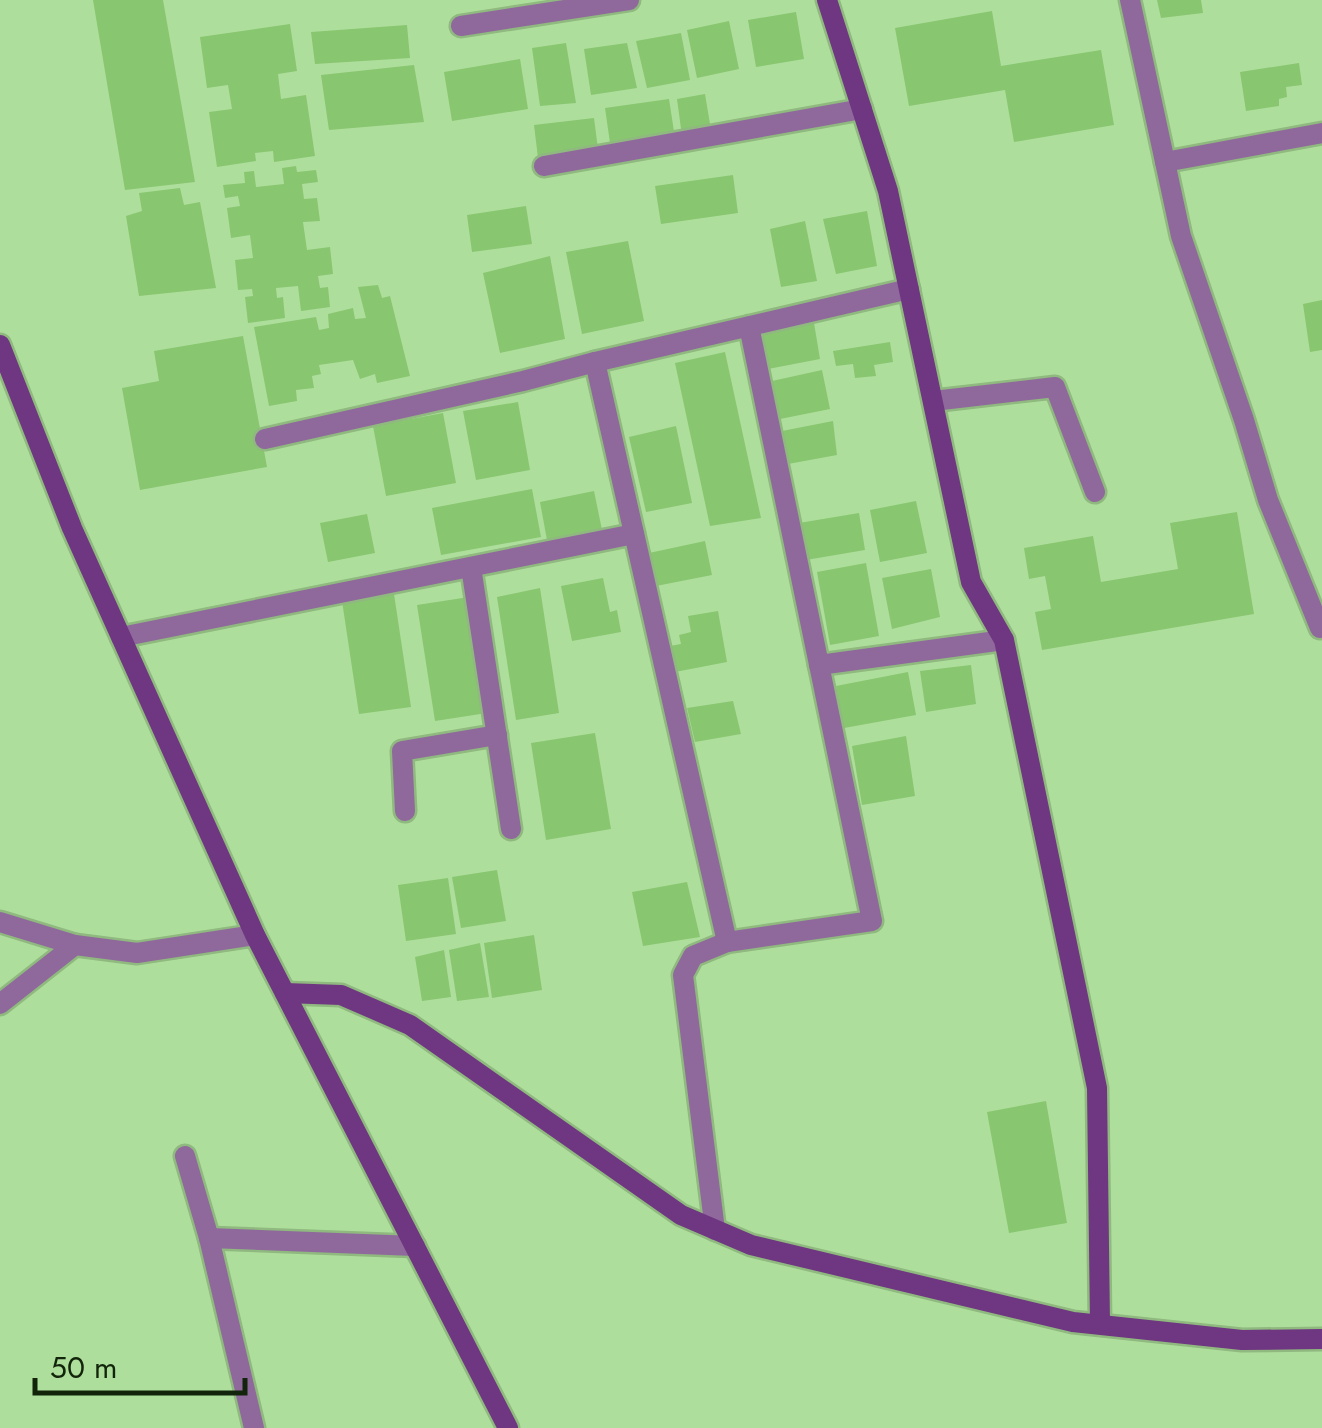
<svg xmlns="http://www.w3.org/2000/svg" width="1322" height="1428" font-family="Jost,sans-serif">
  <style>
    .building { fill: #88c670 }
    .lines { fill: none; stroke-linecap: round; stroke-linejoin: round }
    .street-casing { stroke: #8fb97f; stroke-width: 25 }
    .secondary-casing { stroke: #8fb97f; stroke-width: 25 }
    .street { stroke: #8f699c; stroke-width: 20 }
    .secondary { stroke: #6f3681; stroke-width: 20 }
  </style>
  <rect width="100%" height="100%" fill="#aede9c"/>
  <g class="building">
    <path d="M93,0h70l32,182 -70,8z"/>
    <path d="M1157,0h44l2,13 -42,5z"/>
    <path d="M992,11l9,55 100,-16 13,75 -100,17 -9,-52 -96,16 -14,-78z"/>
    <path d="M796,12l8,47 -48,8 -8,-47z"/>
    <path d="M729,21l10,48 -42,9 -10,-48z"/>
    <path d="M290,24l7,47 -19,3 3,25 25,-4 9,61 -41,6 -1,-11 -18,2 1,8 -39,6 -8,-55 23,-3 -4,-24 -21,3 -7,-51z"/>
    <path d="M407,25l3,33 -95,6 -4,-32z"/>
    <path d="M681,33l9,47 -43,8 -11,-47z"/>
    <path d="M566,43l10,60 -36,3 -8,-58z"/>
    <path d="M627,43l10,45 -46,7 -7,-46z"/>
    <path d="M520,59l8,50 -76,12 -8,-49z"/>
    <path d="M1299,63l3,22 -16,2 1,10 -8,2v7l-33,5 -6,-39z"/>
    <path d="M414,65l10,57 -95,8 -8,-55z"/>
    <path d="M705,94l6,36 -29,6 -5,-37z"/>
    <path d="M669,99l6,39 -64,12 -6,-42z"/>
    <path d="M594,118l4,31 -60,9 -4,-33z"/>
    <path d="M296,166l1,6 19,-2 2,12 -16,2 2,15 13,-1 3,23 -17,1 4,28 23,-3 3,27 -15,2 2,12 8,-1 2,20 -29,4 -3,-25 -22,2 1,10 6,-1 2,21 -37,5 -3,-26 8,-1 -1,-7 -14,1 -3,-30 18,-2 -3,-23 -19,3 -4,-30 13,-2 -2,-10 -13,2 -2,-13 22,-2 -1,-11 10,-1 2,16 28,-3 -2,-16z"/>
    <path d="M733,175l5,38 -77,11 -6,-38z"/>
    <path d="M180,188l4,17 16,-3 16,86 -77,8 -13,-80 16,-5 -3,-18z"/>
    <path d="M526,206l6,38 -60,8 -5,-37z"/>
    <path d="M867,211l10,55 -41,8 -13,-55z"/>
    <path d="M805,221l12,60 -36,6 -11,-58z"/>
    <path d="M628,241l16,80 -62,13 -16,-82z"/>
    <path d="M550,256l15,83 -65,14 -17,-80z"/>
    <path d="M378,285l4,13 8,-2 20,80 -33,7 -2,-9 -15,5 -7,-19 -34,5 2,9 -9,2 2,12 -18,2 1,11 -28,5 -15,-79 62,-10 3,13 10,-2 -1,-14 25,-6 2,11 11,-1 -8,-31z"/>
    <path d="M1322,300v50l-12,2 -7,-48z"/>
    <path d="M814,323l6,36 -52,10 -7,-35z"/>
    <path d="M243,336l24,131 -127,23 -18,-102 37,-7 -5,-30z"/>
    <path d="M890,342l3,20 -19,3 2,11 -21,2 -2,-14 -17,2 -3,-15z"/>
    <path d="M725,352l36,166 -51,8 -35,-163z"/>
    <path d="M822,370l8,39 -50,10 -8,-38z"/>
    <path d="M518,402l12,68 -54,10 -13,-69z"/>
    <path d="M443,413l13,70 -70,13 -13,-70z"/>
    <path d="M833,421l4,34 -49,9 -6,-33z"/>
    <path d="M676,426l16,77 -46,9 -17,-75z"/>
    <path d="M532,489l9,48 -100,18 -9,-47z"/>
    <path d="M594,491l8,39 -55,10 -7,-38z"/>
    <path d="M916,501l11,52 -47,9 -10,-52z"/>
    <path d="M1237,512l17,102 -212,36 -7,-38 16,-3 -6,-33 -16,3 -5,-31 69,-12 8,46 77,-13 -8,-46z"/>
    <path d="M859,513l6,37 -59,10 -7,-37z"/>
    <path d="M367,514l8,39 -47,9 -8,-39z"/>
    <path d="M705,541l7,34 -56,11 -7,-33z"/>
    <path d="M866,563l13,73 -49,9 -13,-73z"/>
    <path d="M931,569l9,48 -48,12 -10,-51z"/>
    <path d="M603,578l7,34 7,-2 4,22 -49,9 -11,-55z"/>
    <path d="M540,588l19,125 -43,7 -19,-123z"/>
    <path d="M394,594l17,113 -52,7 -17,-113z"/>
    <path d="M469,597l18,116 -52,8 -18,-116z"/>
    <path d="M718,611l9,51 -52,10 -5,-26 11,-2 -2,-9 12,-3 -3,-16z"/>
    <path d="M971,665l5,39 -50,8 -6,-41z"/>
    <path d="M908,672l8,43 -72,13 -8,-42z"/>
    <path d="M733,701l8,33 -46,8 -8,-34z"/>
    <path d="M595,733l16,96 -65,11 -15,-97z"/>
    <path d="M906,736l9,60 -53,9 -10,-59z"/>
    <path d="M497,870l9,51 -45,7 -9,-51z"/>
    <path d="M448,878l8,56 -50,7 -8,-56z"/>
    <path d="M687,882l13,55 -57,9 -11,-54z"/>
    <path d="M534,935l8,55 -50,8 -8,-55z"/>
    <path d="M480,943l9,54 -32,4 -8,-51z"/>
    <path d="M444,950l7,47 -29,4 -7,-44z"/>
    <path d="M1046,1101l21,122 -58,10 -22,-121z"/>
  </g>
  <g class="lines">
    <g class="street-casing">
      <g id="street">
        <path d="M1130,0l51,236 63,184 24,80 52,128"/>
        <path d="M461,26l168,-26"/>
        <path d="M1165,162l157,-29"/>
        <path d="M544,166l318,-57"/>
        <path d="M749,326l123,595 -145,21 -132,-580 314,-73"/>
        <path d="M933,401l122,-14 40,105"/>
        <path d="M265,439l258,-58 72,-19"/>
        <path d="M471,567l40,262"/>
        <path d="M121,637l513,-103"/>
        <path d="M819,665l185,-25"/>
        <path d="M405,811l-3,-60 95,-16"/>
        <path d="M0,922l75,23 62,8 118,-18"/>
        <path d="M0,1004l75,-59"/>
        <path d="M185,1156l24,82 45,190"/>
        <path d="M715,1230l-32,-255 10,-19 34,-14"/>
        <path d="M209,1238l206,8"/>
      </g>
    </g>
    <g class="secondary-casing">
      <g id="secondary">
        <path d="M827,0l61,191 83,391 33,58 93,448 3,236"/>
        <path d="M0,345l72,183 183,407 253,493"/>
        <path d="M285,993l56,2 69,30 271,190 70,30 322,77 169,18 80,-1"/>
      </g>
    </g>
    <use href="#street" class="street"/>
    <use href="#secondary" class="secondary"/>
  </g>
  <path d="M35 1378v15h210v-15" fill="none" stroke="#12240a" stroke-width="5"/>
  <text x="50" y="1378" font-size="30" fill="#12240a" stroke="#aede9c" stroke-width="8" paint-order="stroke">50 m</text>
</svg>
